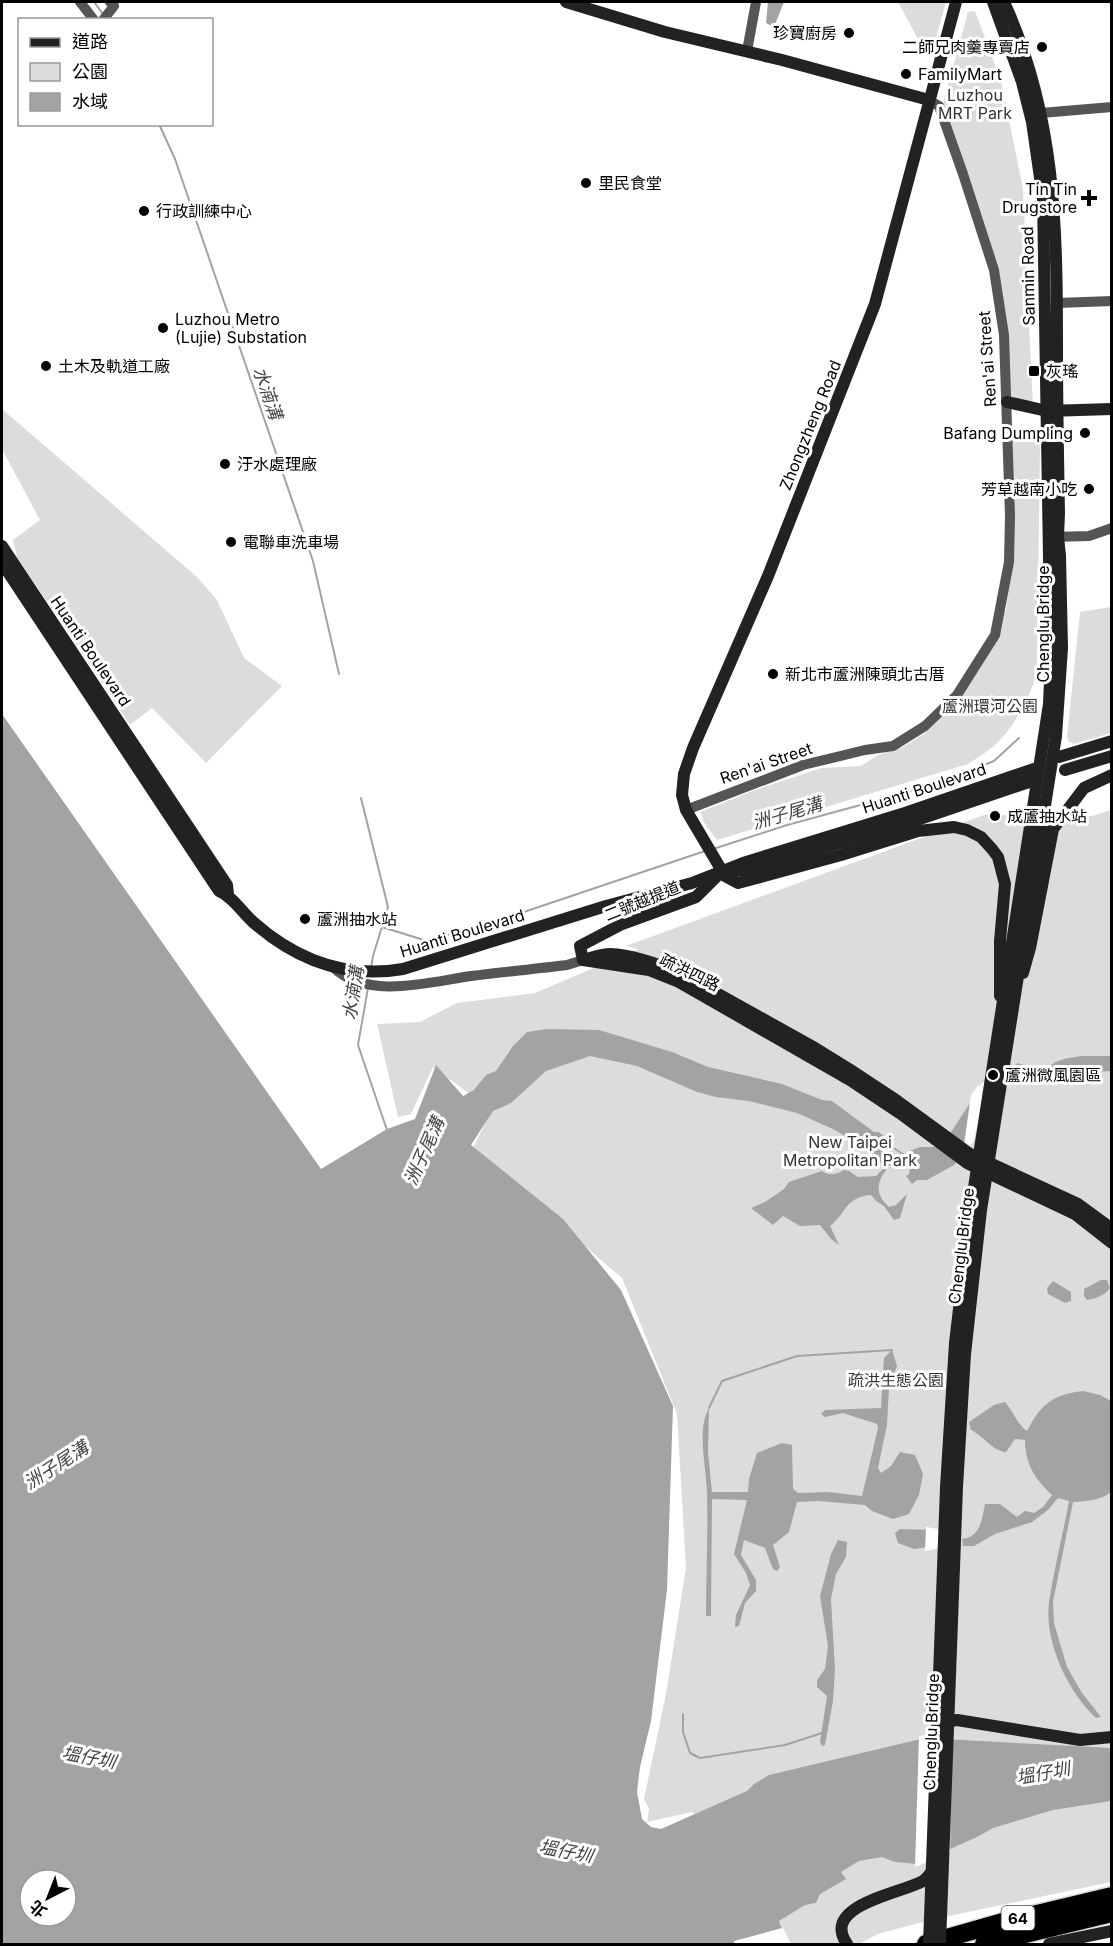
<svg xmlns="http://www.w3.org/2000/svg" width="1113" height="1946" font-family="Inter,'Noto Sans TC',sans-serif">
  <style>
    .green { fill: #dcdcdc }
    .water { fill: #a3a3a3; fill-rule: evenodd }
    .pier { fill: #fff }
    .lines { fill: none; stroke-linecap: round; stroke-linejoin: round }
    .stream { stroke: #a3a3a3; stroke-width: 2 }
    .highway-casing { stroke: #dbdbdb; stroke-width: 21 }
    .street { stroke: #555; stroke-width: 10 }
    .secondary { stroke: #222; stroke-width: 12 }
    .highway { stroke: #000; stroke-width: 18 }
    .secondary-bridge { stroke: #222; stroke-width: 12 }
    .poi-dot { fill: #000; stroke: #fff; stroke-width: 2 }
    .labels { text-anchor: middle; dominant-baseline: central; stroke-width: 6; stroke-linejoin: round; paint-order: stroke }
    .shield { fill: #fff; stroke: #4c4c4c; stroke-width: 1.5 }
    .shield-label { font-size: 15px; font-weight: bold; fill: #000 }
    .poi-label { font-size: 16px; fill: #000; stroke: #fff; text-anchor: start }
    .park-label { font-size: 16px; fill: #333; stroke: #fff }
    .street-label { font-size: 16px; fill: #000; stroke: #fff }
    .water-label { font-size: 18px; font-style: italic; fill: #444; stroke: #fff }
  </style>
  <rect width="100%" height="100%" fill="#fff"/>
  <g class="green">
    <path d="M898,2h48l-13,46 -15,-9z"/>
    <path d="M975,11l26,70 22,108 10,219 -26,-6 -10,-131 -54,-168 25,-91z"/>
    <path d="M2,409l195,168 20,23 27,58 38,28 -76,77 -54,-55 -22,17 -113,-168 -4,-17 27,-20 -38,-71z"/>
    <path d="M1018,428l19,9 3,10 -3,225c-7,26 -22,54 -42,73 -8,7 -18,13 -27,19l-251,76 -12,-16 -5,-12 55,-22 66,-22 40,-2 17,-11 25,-8 21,-13 34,-36 30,-43 18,-45 6,-47v-131z"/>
    <path d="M1111,607v126l-37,11 -5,-2 -2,-5 13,-125z"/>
    <path d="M1111,810v1072l-181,38 -52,14 -19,10h-68l-18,-35 -81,-97 -45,10 2,-13 -5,-10 22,-105 20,-126 -9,-154 -55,-136 -150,-128 20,-40 -59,-43 -22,47 -13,3 -21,-93 43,-2 37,-19 78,-10 103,-44 -12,-3 358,-131 108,1z"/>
  </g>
  <g class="water">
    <path d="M768,2h16l-10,25 -8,-4z"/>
    <path d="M2,714l319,455 66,-40 28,-10 21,-54 27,31 11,-6 12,-15 10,-4 17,-25 14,-14 20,-3 52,1 73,22 36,15 74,17 40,16 10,1 42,31h5l12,10 2,20c-14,15 -22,29 -4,45l7,-2 11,-11 -7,24 -6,2 -10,-14 -8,-5 -5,-6c-26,2 -25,19 -41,31l9,19 -8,-6 -11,-14 -20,1 -17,-10 -10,9 -22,-17 14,-6 19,-13 5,-7 33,-11c7,5 14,4 22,-1l5,1 9,6 18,-1 7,-7v-4l-15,-14 -33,-21 -38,-17 -48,-12 -33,-4 -19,-5 -60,-26 -47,-10 -44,15 -35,32 -18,8 -22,34 92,74 58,71 52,116 -6,184 -16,131 -11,46 -3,25 5,27 9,8 10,2 86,-38 7,-7 15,-9 156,-37 186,10v53l-58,9 -60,18 -16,9 -60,27 -22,-2 -13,-5 -23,4 -18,11 5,7 -26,15 -4,9 -11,2 -26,16 3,7 -48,13v3h-732zM30,1880h36v36h-36z"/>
    <path d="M1081,1056h30v15l-61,4 -21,-3 -16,6 -35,38 -7,25 -17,24 -27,15h-10l-5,4 -6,-8 3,-2 2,-11 -6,-3 2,-8 13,-5h16l10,-7 33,-51 39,-26 11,4 19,1c8,-9 21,-10 33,-12z"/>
    <path d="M1101,1280h6l3,8c-6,8 -13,10 -23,12l-3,-4v-7z"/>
    <path d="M1053,1281l18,11v9l-6,2 -17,-9 -1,-6z"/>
    <path d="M892,1350l5,16 -8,22 -2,37 -9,43 3,5 10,-7 9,-14 15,3 8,19 -4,21 -10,19 -16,5 -21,-8 -7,-6 -47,-4 -21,1 -8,30 -16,13 7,22 -3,4 -4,-2 -8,-21 -21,-8 -3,15 15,25v11l-11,12 -6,23 -4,1 1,-12 14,-30 -4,-12 -12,-19 13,-54 -35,-1 -1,117h-5c0,-40 2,-81 1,-121 0,-26 -11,-65 2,-87l-1,44 4,40h36l1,-13 8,-26 25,-10 10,2 1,44 5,4 30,-1 34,4 16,-68 -1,-4 -34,-11 -18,4 -4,-3 4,-4 56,-2 3,-50z"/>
    <path d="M1083,1391l17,4 11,6v91c-11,9 -24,9 -38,10l-20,100 1,21 13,44 15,26 19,24 -5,1c-28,-26 -52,-76 -47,-116 5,-34 14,-67 20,-101l-11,-3 -10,12 -16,12 -37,12 -21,12h-11l-1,-7c19,-2 20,-20 23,-35h15l17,13 8,-6 9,2 9,-6 9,-12c-17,-16 -27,-31 -27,-55l-10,-1 -9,13c-14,-1 -22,-16 -35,-22l-2,-8 25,-17 11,-3c9,10 11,21 22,29 14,-27 25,-36 56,-40z"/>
    <path d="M900,1529l35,1v16l-21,3 -16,-6 -3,-10z"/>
    <path d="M838,1540l9,2 -1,15 -10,17 -5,25 4,70 -2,32 -8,44 -3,1 -2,-4 7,-46 -10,-9v-7l8,-11 3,-23 -8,-50 11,-42z"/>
  </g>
  <g class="pier">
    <path d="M1004,1069l-24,48 -7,25 -11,17 9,-64 6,-8z"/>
    <path d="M926,1527l12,2v18l-2,2 -11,2z"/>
    <path d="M925,1735l27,1 -2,117 -35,14 4,-131z"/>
  </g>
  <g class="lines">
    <g class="stream">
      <path d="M94,2l9,12"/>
      <path d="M159,124l16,35 138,402 26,113"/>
      <path d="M361,798l27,109 -15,49 -2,12"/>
      <path d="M713,849l74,-24 147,-40 60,-24 25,-23"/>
      <path d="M382,927l45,14 82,-24 196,-66"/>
      <path d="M368,988l-10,57 29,85"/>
      <path d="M890,1146l18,11"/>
      <path d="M709,1408l13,-27 75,-25 95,-6"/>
      <path d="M683,1714v18l7,21 10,5 85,-13 37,-12"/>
    </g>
    <g class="highway-casing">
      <g id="highway">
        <path d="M926,1944l77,-22 109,-26"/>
        <path d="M984,1944l128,-31"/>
      </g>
    </g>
    <g class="street">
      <path d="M80,2l14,18"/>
      <path d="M103,20l11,-14 -4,-4"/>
      <path d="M747,51l9,-49"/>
      <path d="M1041,113l71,-6"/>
      <path d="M1057,303l55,-2"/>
      <path d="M1052,537l37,-1 23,-8"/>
      <path d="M686,810l117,-45 62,-15 28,-4 32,-20 32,-31 38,-60 14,-73 1,-46 -6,-181 -10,-65 -31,-96 -24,-68 -10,-6"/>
      <path d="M334,968c34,32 96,14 137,8 32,-4 64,-7 96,-11l16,-5"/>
    </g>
    <g class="secondary">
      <path d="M566,2l99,30 117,28 147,40"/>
      <path d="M956,2l-81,302 -107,272 -75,172 -9,26 -2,21 4,15 39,66 13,7 103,-28 77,-24 36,-4 13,3 14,7 11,12 6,8 7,27 -5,57v55"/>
      <path d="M993,2l29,80 10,40 11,77 6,358"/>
      <path d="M1004,2c52,113 53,225 53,347 0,54 1,109 2,164l-1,24 2,19"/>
      <path d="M1007,402l40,9 65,-2"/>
      <path d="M2,546l225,339 1,10"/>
      <path d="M2,563l217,328c14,6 22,20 34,31 43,38 92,57 150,47l203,-63 86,-23 51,-20 162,-50 129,-44"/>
      <path d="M1059,757l53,-16"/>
      <path d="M1065,770l47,-14"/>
      <path d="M729,871l18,-1 158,-46 127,-43"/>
      <path d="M587,959c7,-2 15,-5 23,-5 25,1 51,11 74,21l131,73 34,21 47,31 74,54 108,50 34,25"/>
      <path d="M583,960l66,10 30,12 171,98 51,34 66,49 108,51 37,29"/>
      <path d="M583,960l-3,-14 42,-22 74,-27 21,-21"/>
      <path d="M1023,973l7,-25 23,-119 31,-41 28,-13"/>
      <path d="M944,1728l6,-7 7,-1 123,20 32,-3"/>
      <path d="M847,1944c-27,-39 53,-50 76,-63 5,-3 8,-9 12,-14"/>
      <path d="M1049,1944l63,-13"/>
    </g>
    <use href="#highway" class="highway"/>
    <g class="secondary-bridge">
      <path d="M929,1944l17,-457 9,-144 16,-136 78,-503 2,-47 -2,-100"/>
      <path d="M940,1944l17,-457 8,-133 16,-144 75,-474 6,-88 -2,-92"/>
    </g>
  </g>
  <g class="poi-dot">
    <circle cx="849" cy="33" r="6"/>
    <circle cx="1042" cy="47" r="6"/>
    <circle cx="906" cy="74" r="6"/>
    <circle cx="586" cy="183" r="6"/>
    <path d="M1086 189h6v6h6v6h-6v6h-6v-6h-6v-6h6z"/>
    <circle cx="144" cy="211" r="6"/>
    <circle cx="163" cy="328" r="6"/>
    <circle cx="46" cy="366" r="6"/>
    <rect x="1028" y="365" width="12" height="12" rx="3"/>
    <circle cx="1085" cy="433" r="6"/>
    <circle cx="225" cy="464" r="6"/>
    <circle cx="1089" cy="489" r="6"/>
    <circle cx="231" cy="542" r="6"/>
    <circle cx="773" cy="674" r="6"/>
    <circle cx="995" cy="816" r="6"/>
    <circle cx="305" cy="919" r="6"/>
    <circle cx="993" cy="1075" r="6"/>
  </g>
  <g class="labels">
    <rect class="shield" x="1001.5" y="1906" width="33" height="24" rx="4.5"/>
    <g class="shield-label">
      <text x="1018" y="1918">64</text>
    </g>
    <g class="poi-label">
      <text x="837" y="33" text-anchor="end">珍寶廚房</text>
      <text x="1030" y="47" text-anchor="end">二師兄肉羹專賣店</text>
      <text x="918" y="74">FamilyMart</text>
      <text x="598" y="183">里民食堂</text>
      <text x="1077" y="189" text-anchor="end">Tin Tin<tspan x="1077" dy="18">Drugstore</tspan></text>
      <text x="156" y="211">行政訓練中心</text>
      <text x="175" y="319">Luzhou Metro<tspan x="175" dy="18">(Lujie) Substation</tspan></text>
      <text x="58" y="366">土木及軌道工廠</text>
      <text x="1046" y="371">灰瑤</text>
      <text x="1073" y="433" text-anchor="end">Bafang Dumpling</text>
      <text x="237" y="464">汙水處理廠</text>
      <text x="1077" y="489" text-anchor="end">芳草越南小吃</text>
      <text x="243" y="542">電聯車洗車場</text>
      <text x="785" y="674">新北市蘆洲陳頭北古厝</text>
      <text x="1007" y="816">成蘆抽水站</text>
      <text x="317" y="919">蘆洲抽水站</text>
      <text x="1005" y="1075">蘆洲微風園區</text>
    </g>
    <g class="park-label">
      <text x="975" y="95">Luzhou<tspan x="975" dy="18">MRT Park</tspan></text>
      <text x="990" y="706">蘆洲環河公園</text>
      <text x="850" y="1142">New Taipei<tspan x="850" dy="18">Metropolitan Park</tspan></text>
      <text x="896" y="1380">疏洪生態公園</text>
    </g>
    <g class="street-label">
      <text transform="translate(1028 276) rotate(-91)">Sanmin Road</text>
      <text transform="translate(987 359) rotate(-94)">Ren'ai Street</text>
      <text transform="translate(810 425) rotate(-68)">Zhongzheng Road</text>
      <text transform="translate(1043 624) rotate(-90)">Chenglu Bridge</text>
      <text transform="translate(91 651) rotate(56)">Huanti Boulevard</text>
      <text transform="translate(766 763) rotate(-19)">Ren'ai Street</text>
      <text transform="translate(924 788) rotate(-18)">Huanti Boulevard</text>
      <text transform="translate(642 901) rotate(-22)">二號越提道</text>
      <text transform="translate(462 933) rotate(-17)">Huanti Boulevard</text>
      <text transform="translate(690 972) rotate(26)">疏洪四路</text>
      <text transform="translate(961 1246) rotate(-83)">Chenglu Bridge</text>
      <text transform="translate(931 1732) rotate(-88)">Chenglu Bridge</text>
    </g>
    <g class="water-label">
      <text transform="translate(268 393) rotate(71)">水湳溝</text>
      <text transform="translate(787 813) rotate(-16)">洲子尾溝</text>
      <text transform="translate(353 993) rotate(-81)">水湳溝</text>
      <text transform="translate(424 1151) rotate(-66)">洲子尾溝</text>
      <text transform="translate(56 1465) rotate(-33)">洲子尾溝</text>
      <text transform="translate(89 1757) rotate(11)">塭仔圳</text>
      <text transform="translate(1043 1773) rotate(-10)">塭仔圳</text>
      <text transform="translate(566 1851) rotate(11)">塭仔圳</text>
    </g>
  </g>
  <rect width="1113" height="1946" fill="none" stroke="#000000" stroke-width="6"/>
  <rect x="18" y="18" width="195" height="108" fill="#ffffff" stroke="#999999" stroke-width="1.5"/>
  <rect x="30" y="38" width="30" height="9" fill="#222222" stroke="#999999" stroke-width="1.5"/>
  <text x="72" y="48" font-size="18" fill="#000000">道路</text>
  <rect x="30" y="63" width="30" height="18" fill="#dcdcdc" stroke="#999999" stroke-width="1.5"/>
  <text x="72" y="78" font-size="18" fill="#000000">公園</text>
  <rect x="30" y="93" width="30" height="18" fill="#a3a3a3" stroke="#999999" stroke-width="1.5"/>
  <text x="72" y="108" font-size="18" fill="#000000">水域</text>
  <g transform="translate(48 1898) rotate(222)"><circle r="28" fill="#ffffff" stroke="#999999" stroke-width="1.5"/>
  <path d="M0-4.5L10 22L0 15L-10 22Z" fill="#000000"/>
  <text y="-9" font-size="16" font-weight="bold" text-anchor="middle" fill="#000000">北</text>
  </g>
</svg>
